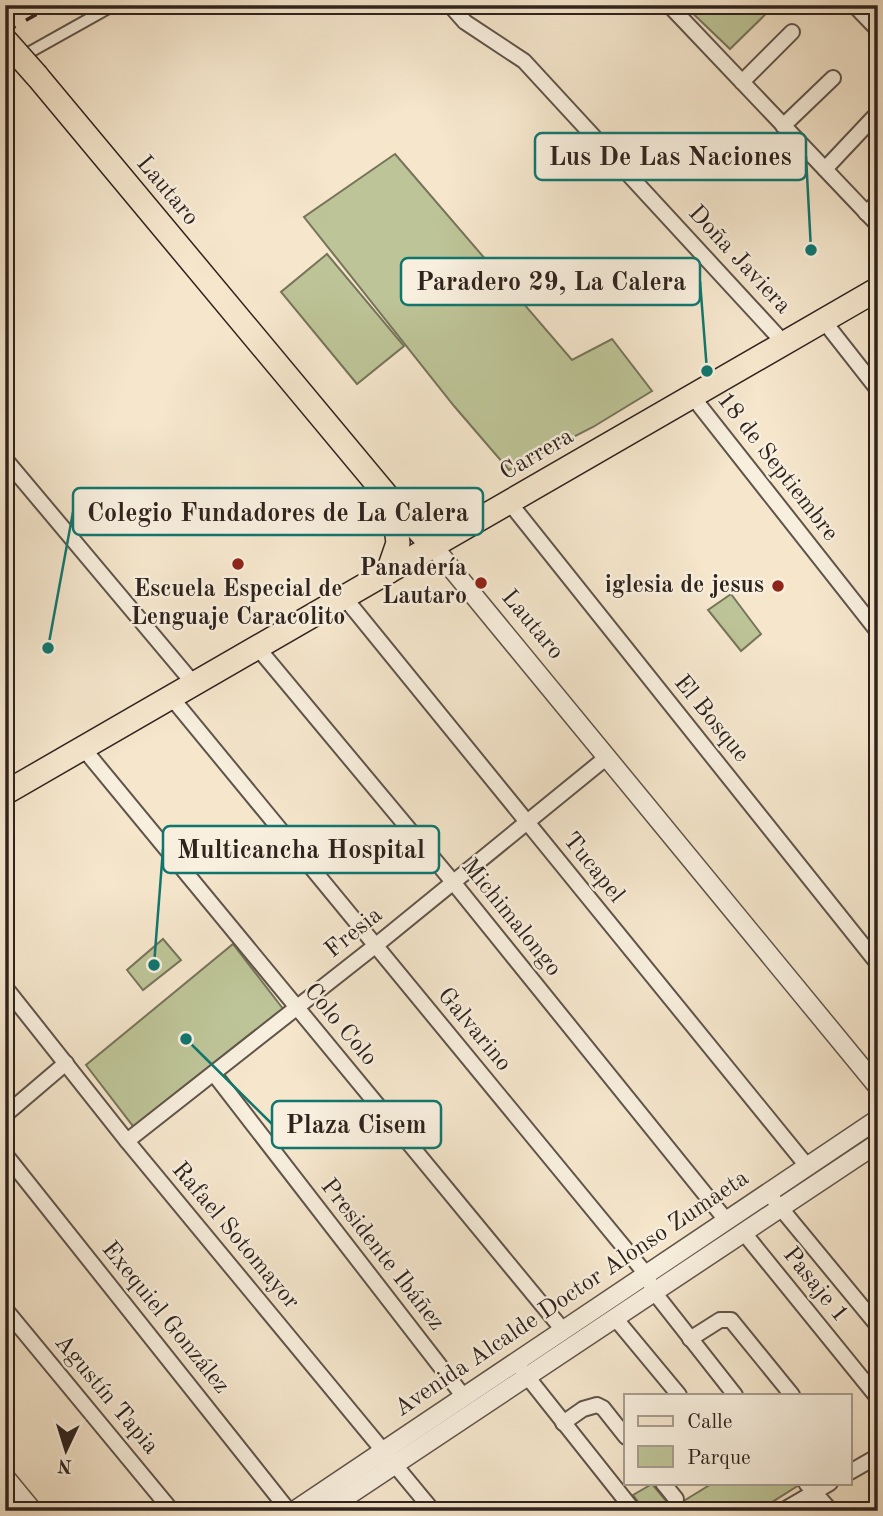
<svg xmlns="http://www.w3.org/2000/svg" width="883" height="1516" font-family="'Old Standard TT',serif">
  <style>
    .green { fill: #bdc497; stroke: #76745a; stroke-width: 2 }
    .lines { fill: none; stroke-linecap: round; stroke-linejoin: round }
    .pedestrian-casing { stroke: #60544a; stroke-width: 14 }
    .minor-casing { stroke: #60544a; stroke-width: 18 }
    .tertiary-casing { stroke: #60544a; stroke-width: 21 }
    .primary-casing { stroke: #2f231e; stroke-width: 26 }
    .pedestrian { stroke: #f8efde; stroke-width: 10 }
    .minor { stroke: #f8efde; stroke-width: 14 }
    .tertiary { stroke: #f8efde; stroke-width: 18 }
    .primary { stroke: #f5e6cc; stroke-width: 23 }
    .rail { stroke: #2f231e; stroke-width: 3.5; stroke-dasharray: 12 12; stroke-linecap: butt }
    .primary-bridge-casing { stroke: #2f231e; stroke-width: 26; stroke-linecap: butt }
    .primary-bridge { stroke: #f5e6cc; stroke-width: 23 }
    .poi-dot { fill: #8f2418; stroke: #f8efde; stroke-width: 2.5 }
    .labels { text-anchor: middle; dominant-baseline: central; stroke-width: 5; stroke-linejoin: round; paint-order: stroke }
    .street-label { font-size: 24px; fill: #2f231e; stroke: #f8efde }
    .poi-label { font-size: 24px; font-weight: bold; fill: #2f231e; stroke: #f8efde; text-anchor: end }
    .leader { fill: none; stroke: #0f766e; stroke-width: 2.5 }
    .callout-dot { fill: #0f766e; stroke: #f8efde; stroke-width: 2.5 }
    .callout { fill: #f8efde; stroke: #0f766e; stroke-width: 2.5 }
    .callout-label { font-size: 26px; text-anchor: middle; font-weight: bold; fill: #2f231e }
  </style>
  <rect width="100%" height="100%" fill="#f5e6cc"/>
  <filter id="stains"><feTurbulence type="fractalNoise" baseFrequency=".00286" numOctaves="4"/><feColorMatrix values="0 0 0 0 .2 0 0 0 0 .09 0 0 0 0 .02 0 0 0 .5 -.17"/></filter>
  <radialGradient id="worn" r=".72"><stop offset=".6" stop-color="#630" stop-opacity="0"/><stop offset="1" stop-color="#630" stop-opacity=".3"/></radialGradient>
  <g class="green">
    <path d="M684,5h91l-45,44z"/>
    <path d="M395,154l177,206 40,-21 40,52 -59,36 -84,43 -55,-64 -150,-189z"/>
    <path d="M327,254l77,92 -47,38 -76,-92z"/>
    <path d="M731,594l30,40 -20,17 -33,-41z"/>
    <path d="M163,939l18,21 -38,30 -16,-20z"/>
    <path d="M233,944l54,70 -151,116 -50,-65z"/>
    <path d="M713,1483h84l2,2 -41,26h-113l-12,-16 19,-11 20,24z"/>
  </g>
  <g class="lines">
    <g class="pedestrian-casing">
      <path id="pedestrian" d="M5,66l109,-61"/>
    </g>
    <g class="minor-casing">
      <g id="minor">
        <path d="M450,5l15,17 59,39 260,282"/>
        <path d="M669,5l209,220"/>
        <path d="M854,5l24,25"/>
        <path d="M742,82l50,-50"/>
        <path d="M783,126l50,-48"/>
        <path d="M825,169l49,-52"/>
        <path d="M866,213l12,-11"/>
        <path d="M823,320l55,70"/>
        <path d="M692,396l186,236"/>
        <path d="M5,459l189,225"/>
        <path d="M509,502l369,462"/>
        <path d="M344,597l463,569"/>
        <path d="M257,647l196,235 273,338"/>
        <path d="M171,697l475,577 8,18 81,103"/>
        <path d="M83,748l480,582"/>
        <path d="M5,987l122,154 306,370"/>
        <path d="M214,1074l250,323"/>
        <path d="M5,1115l61,-52"/>
        <path d="M127,1141l248,-195 232,-189"/>
        <path d="M5,1154l284,357"/>
        <path d="M774,1200l104,126"/>
        <path d="M744,1233l134,165"/>
        <path d="M5,1309l167,202"/>
        <path d="M615,1318l64,77"/>
        <path d="M690,1339l30,-19h11l61,75"/>
        <path d="M522,1370l112,141"/>
        <path d="M563,1423l20,-14 14,-4 6,3 23,29"/>
        <path d="M850,1472l28,-16"/>
        <path d="M663,1483l13,16"/>
        <path d="M806,1483l25,28"/>
        <path d="M782,1511l48,-28"/>
      </g>
    </g>
    <g class="tertiary-casing">
      <g id="tertiary">
        <path d="M433,546l445,541"/>
        <path d="M5,1477l28,34"/>
        <path d="M294,1511l584,-392"/>
        <path d="M325,1511l553,-368"/>
      </g>
    </g>
    <g class="primary-casing">
      <g id="primary">
        <path d="M37,76l356,427 40,43"/>
        <path d="M388,572l10,-29 -5,-40"/>
        <path d="M5,793l873,-504"/>
      </g>
    </g>
    <use href="#pedestrian" class="pedestrian"/>
    <use href="#minor" class="minor"/>
    <use href="#tertiary" class="tertiary"/>
    <use href="#primary" class="primary"/>
    <path class="rail" d="M5,32l48,-27"/>
    <g class="primary-bridge-casing">
      <path id="primary-bridge" d="M5,40l32,36"/>
    </g>
    <use href="#primary-bridge" class="primary-bridge"/>
  </g>
  <g class="poi-dot">
    <circle cx="238" cy="564" r="7"/>
    <circle cx="481" cy="583" r="7"/>
    <circle cx="778" cy="586" r="7"/>
  </g>
  <g class="labels">
    <g class="street-label">
      <text transform="translate(167 191) rotate(50)">Lautaro</text>
      <text transform="translate(739 260) rotate(47)">Doña Javiera</text>
      <text transform="translate(537 455) rotate(-30)">Carrera</text>
      <text transform="translate(777 467) rotate(52)">18 de Septiembre</text>
      <text transform="translate(532 625) rotate(50)">Lautaro</text>
      <text transform="translate(711 719) rotate(51)">El Bosque</text>
      <text transform="translate(593 868) rotate(51)">Tucapel</text>
      <text transform="translate(511 918) rotate(51)">Michimalongo</text>
      <text transform="translate(354 933) rotate(-39)">Fresia</text>
      <text transform="translate(340 1025) rotate(50)">Colo Colo</text>
      <text transform="translate(474 1030) rotate(50)">Galvarino</text>
      <text transform="translate(235 1236) rotate(50)">Rafael Sotomayor</text>
      <text transform="translate(382 1255) rotate(52)">Presidente Ibáñez</text>
      <text transform="translate(815 1285) rotate(51)">Pasaje 1</text>
      <text transform="translate(572 1294) rotate(-34)">Avenida Alcalde Doctor Alonso Zumaeta</text>
      <text transform="translate(165 1318) rotate(51)">Exequiel González</text>
      <text transform="translate(106 1395) rotate(50)">Agustín Tapia</text>
    </g>
    <g class="poi-label">
      <text x="467" y="569">Panadería<tspan x="467" dy="28">Lautaro</tspan></text>
      <text x="764" y="586">iglesia de jesus</text>
      <text x="238" y="590" text-anchor="middle">Escuela Especial de<tspan x="238" dy="28">Lenguaje Caracolito</tspan></text>
    </g>
  </g>
  <path class="leader" d="M811 250L806 156M707 371L700 281M48 648L73 512M154 965L163 849M186 1039L272 1124"/>
  <g class="callout-dot">
    <circle cx="811" cy="250" r="7"/>
    <circle cx="707" cy="371" r="7"/>
    <circle cx="48" cy="648" r="7"/>
    <circle cx="154" cy="965" r="7"/>
    <circle cx="186" cy="1039" r="7"/>
  </g>
  <g class="callout">
    <rect x="535" y="133" width="271" height="47" rx="7"/>
    <rect x="401" y="258" width="299" height="47" rx="7"/>
    <rect x="73" y="488" width="410" height="47" rx="7"/>
    <rect x="163" y="826" width="276" height="47" rx="7"/>
    <rect x="272" y="1101" width="169" height="47" rx="7"/>
  </g>
  <g class="callout-label">
    <text x="670" y="165">Lus De Las Naciones</text>
    <text x="551" y="290">Paradero 29, La Calera</text>
    <text x="278" y="521">Colegio Fundadores de La Calera</text>
    <text x="301" y="858">Multicancha Hospital</text>
    <text x="356" y="1133">Plaza Cisem</text>
  </g>
  <rect width="883" height="1516" fill="none" stroke="#f5e6cc" stroke-width="28"/>
  <rect x="7" y="7" width="869" height="1502" fill="none" stroke="#2f231e" stroke-width="3.5"/>
  <rect x="14" y="14" width="855" height="1488" fill="none" stroke="#2f231e" stroke-width="2"/>
  <rect x="624" y="1394" width="228" height="91" fill="#f8efde" stroke="#a89d91" stroke-width="2"/>
  <rect x="638" y="1416" width="35" height="10" fill="#f5e6cc" stroke="#a89d91" stroke-width="2"/>
  <text x="687" y="1428" font-size="21" fill="#2f231e">Calle</text>
  <rect x="638" y="1446" width="35" height="21" fill="#bdc497" stroke="#a89d91" stroke-width="2"/>
  <text x="687" y="1464" font-size="21" fill="#2f231e">Parque</text>
  <g transform="translate(66 1450) rotate(184)" stroke="#f8efde" stroke-width="5" paint-order="stroke">
  <path d="M0-5L12 26L0 18L-12 26Z" fill="#2f231e"/>
  <text y="-10" font-size="19" font-weight="bold" text-anchor="middle" fill="#2f231e">N</text>
  </g>
  <rect width="100%" height="100%" filter="url(#stains)"/>
  <rect width="100%" height="100%" fill="url(#worn)"/>
</svg>
